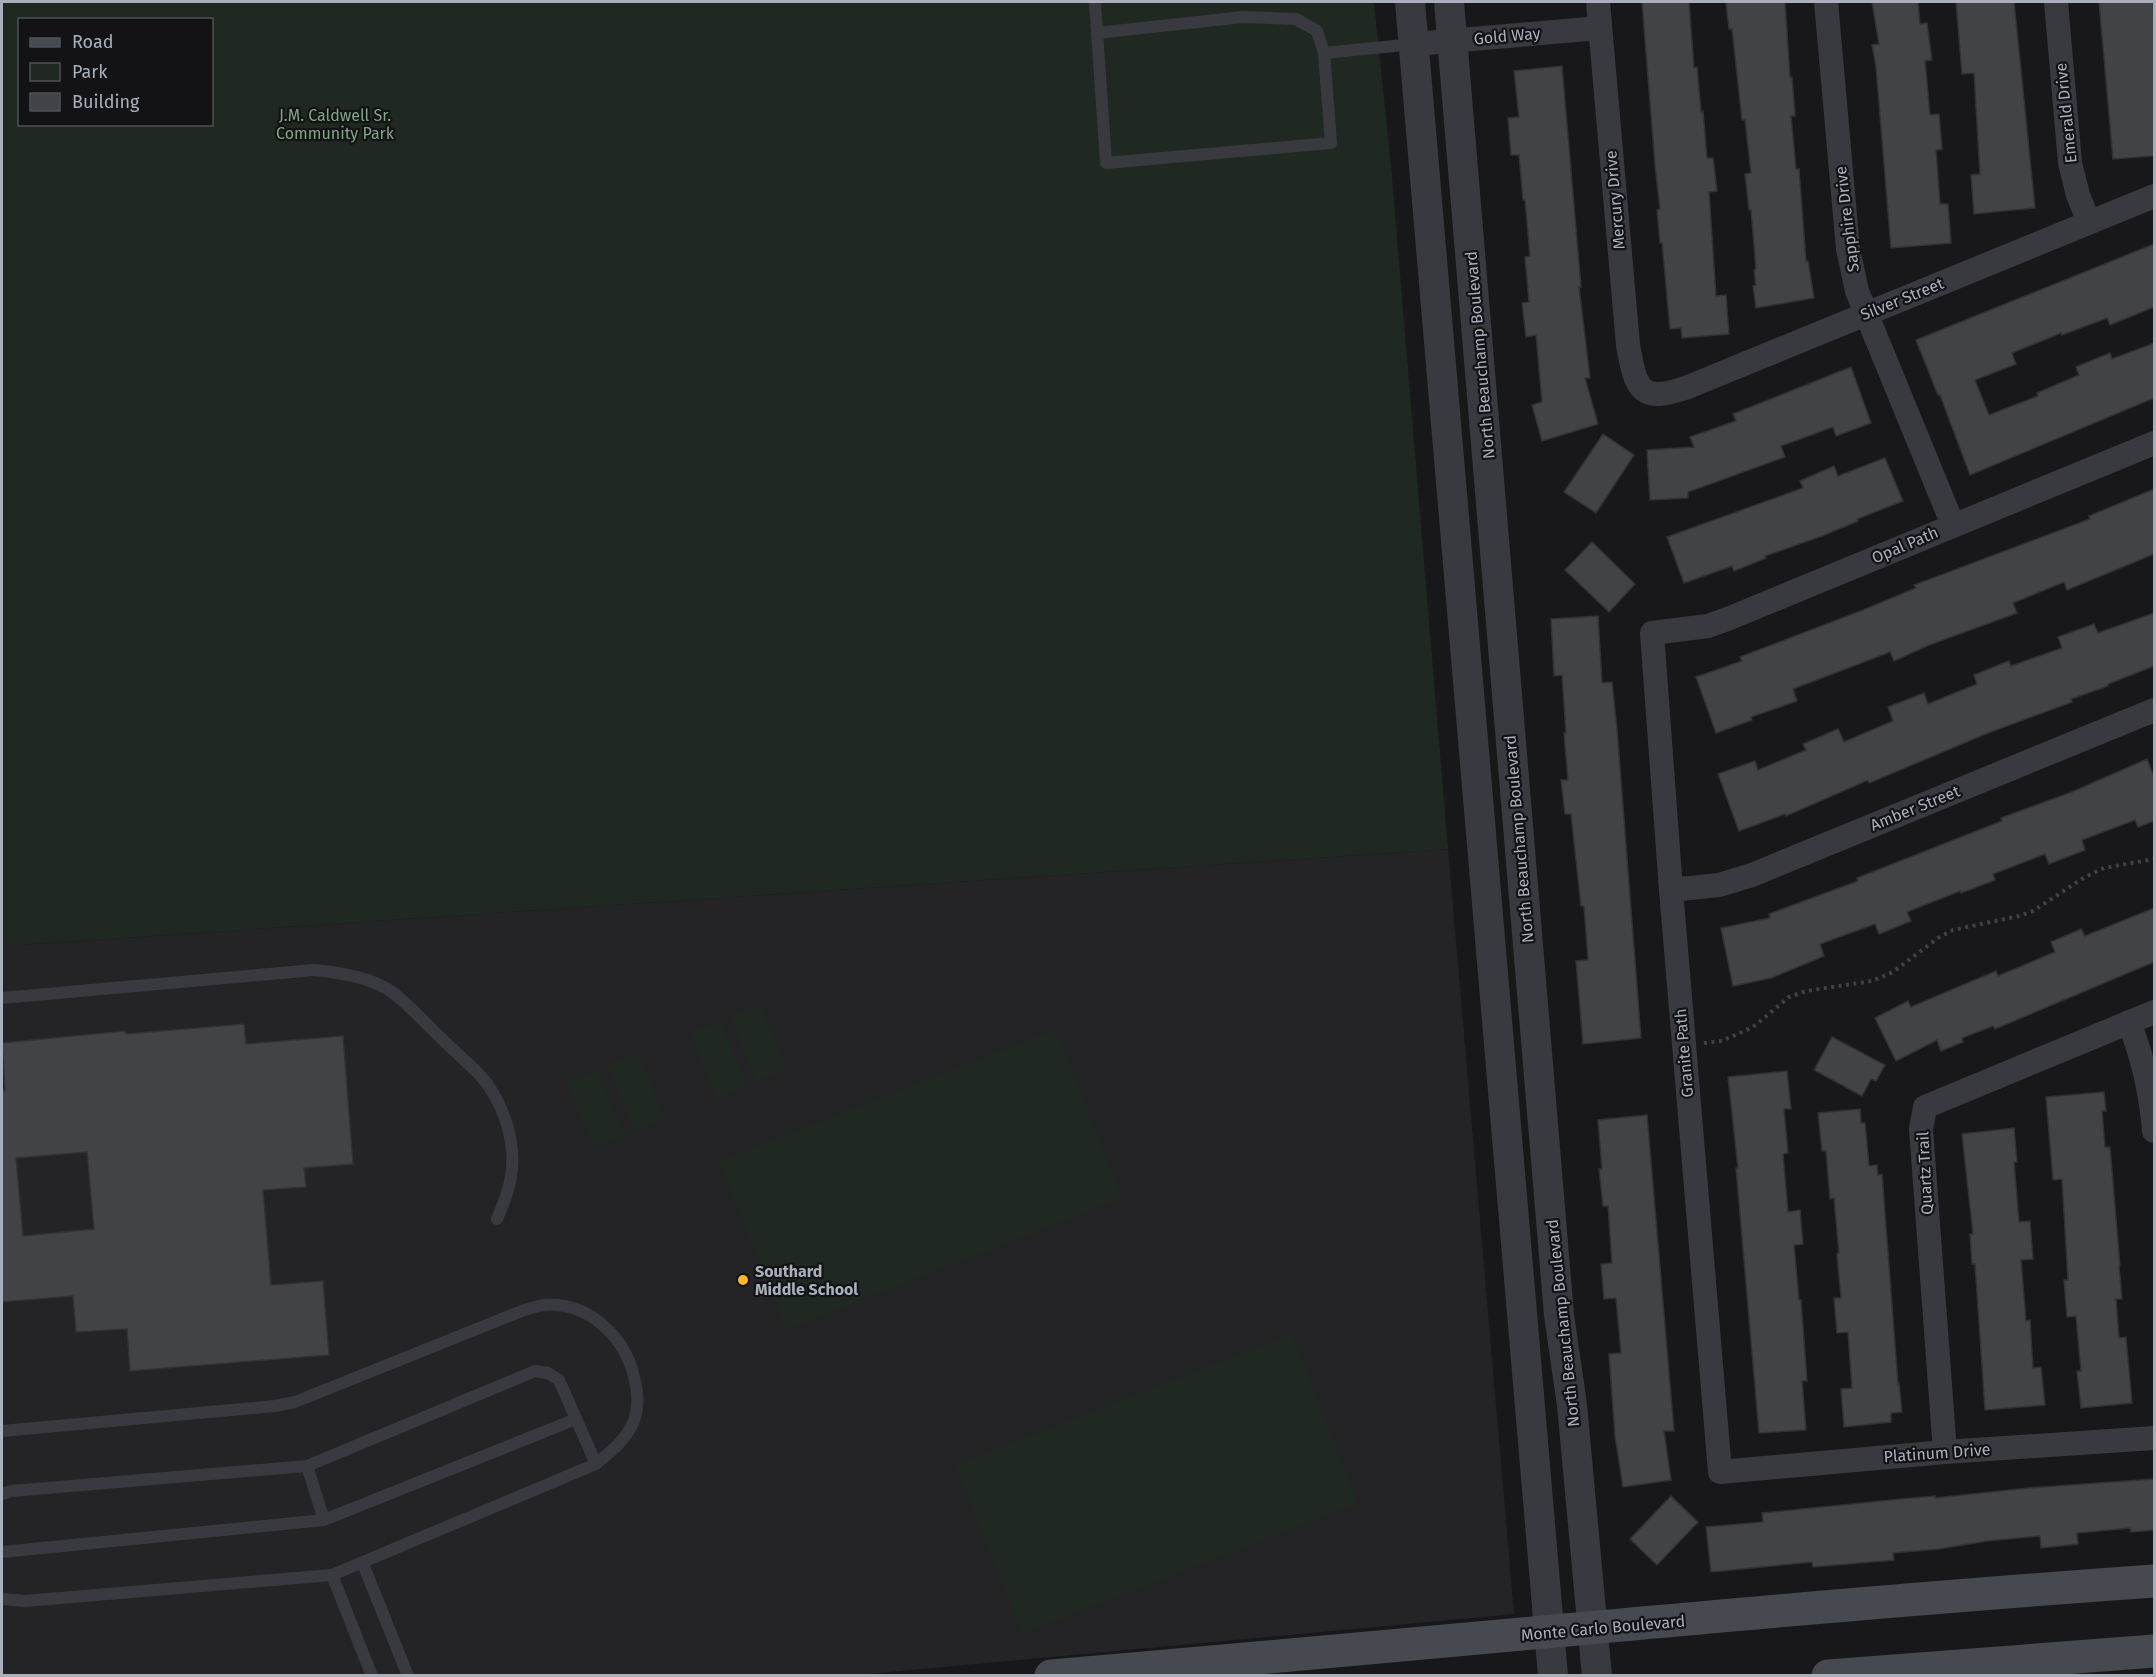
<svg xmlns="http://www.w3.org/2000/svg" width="2156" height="1677" font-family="'Fira Sans',sans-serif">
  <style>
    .built { fill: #242427 }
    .green { fill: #1f2921; fill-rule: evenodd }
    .building { fill: #424347; stroke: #323236; stroke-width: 1.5; fill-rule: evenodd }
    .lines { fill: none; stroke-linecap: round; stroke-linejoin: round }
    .path { stroke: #3f4147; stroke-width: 4; stroke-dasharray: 3 4.5; stroke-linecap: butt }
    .service { stroke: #393a40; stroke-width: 12 }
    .minor { stroke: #393a40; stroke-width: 24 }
    .tertiary { stroke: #393a40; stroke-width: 30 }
    .secondary { stroke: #464950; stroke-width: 33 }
    .poi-dot { fill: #fdb72d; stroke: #131315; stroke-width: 2 }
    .labels { text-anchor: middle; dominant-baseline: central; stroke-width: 4.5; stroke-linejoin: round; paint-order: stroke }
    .street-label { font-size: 16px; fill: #a9afbb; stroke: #131315 }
    .park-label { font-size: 16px; fill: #7fa782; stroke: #131315 }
    .poi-label { font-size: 16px; font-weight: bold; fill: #a9afbb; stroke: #131315; text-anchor: start }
  </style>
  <rect width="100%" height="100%" fill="#18181a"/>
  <path class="built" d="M1448,849l66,765 -667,62h-845v-730z"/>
  <g class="green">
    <path d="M2,2h1372l17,164 57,683 -1446,97zM20,20h192v104h-192z"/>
    <path d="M760,1004l27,65 -31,12 -26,-65z"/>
    <path d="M720,1021l27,65 -30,12 -27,-65z"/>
    <path d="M1056,1029l66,169 -336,132 -67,-169z"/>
    <path d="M638,1053l27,65 -30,13 -27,-66z"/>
    <path d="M597,1070l27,66 -30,12 -27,-65z"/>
    <path d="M1292,1334l66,169 -336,131 -67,-169z"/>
  </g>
  <g class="building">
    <path d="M1642,2h47l5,66 3,-1 4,45 2,-1 4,47h6l4,33 -8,1 7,104 10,-1 3,39 -47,4 -1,-10 -11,1 -8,-86h-2l-3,-33 3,-1 -5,-44z"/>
    <path d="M1726,2h59l5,75h2l3,39h-4l5,53h3l7,92h2l6,37 -58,10 -3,-22 3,-1 -2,-15 2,-1 -5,-59h-2l-4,-36 6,-1 -6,-53h-3l-10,-91h-3z"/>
    <path d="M1872,2h46l2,22 7,-1 5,37 -7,1 5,54 9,-1 3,35 -6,1 4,54h8l3,39 -60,5 -15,-181 -4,-22 7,-1z"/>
    <path d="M1956,2h58l21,206 -61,6 -3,-39 9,-1 -6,-101 -12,1z"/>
    <path d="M2099,2h54l1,21v133l-41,3z"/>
    <path d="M1562,66l19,221h-2l11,91h-5l13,46 -56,17 -10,-36 10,-3 -6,-67 -10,2 -4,-34 7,-1 -4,-45 5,-1 -5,-56h-2l-4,-45h-8l-3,-37 11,-1 -5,-46z"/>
    <path d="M2154,244v63l-44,18 -3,-7 -45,17 -1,-2 -49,20 4,11 -41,16 14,35 49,-19 -1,-3 42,-18 -3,-8 34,-14 2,6 42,-16v55l-184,77 -30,-80h-2l-22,-55z"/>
    <path d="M1851,367l20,56 -35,13 -3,-9 -52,19 4,11 -97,35v6l-38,2 -3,-50 47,-3 -4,-10 46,-16 -3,-7z"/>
    <path d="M1603,434l31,21 -38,58 -32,-21z"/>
    <path d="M1885,458l18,43 -46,18 1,2 -36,15 -57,20 1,2 -32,13 -2,-5 -48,17 -17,-46 136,-49 -3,-7 34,-15 4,10z"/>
    <path d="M2154,489v65l-87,36 -3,-8 -51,21 4,10 -88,32 -35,16 -4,-9 -97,37 4,12 -46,16 1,3 -36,13 -20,-56 46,-16 -2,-4 123,-47 53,-22 -2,-3 176,-66 -1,-3z"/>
    <path d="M1592,542l43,42 -26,28 -44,-42z"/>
    <path d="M2154,613v53l-46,18v2l-37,13 1,3 -84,31 -119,50 -1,-3 -82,36 -1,-2 -46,17 -21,-57 37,-13 3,9 48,-20 -3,-6 35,-15 6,13 49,-21 -5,-14 36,-14 4,11 49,-20 -3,-9 35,-14 2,5 51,-18 -4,-11 36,-13 4,9z"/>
    <path d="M1598,616l4,67 10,-1 5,47 24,309 -58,6 -7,-83 12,-1 -4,-54h-3l-10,-92h-6l-4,-34h7l-4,-47h2l-4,-58 -8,1 -3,-57z"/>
    <path d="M2147,759l7,18v44l-16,6 -3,-7 -53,20 3,10 -36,14 -4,-10 -52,20 2,6 -34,13 -1,-2 -53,21 4,9 -32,13 -4,-10 -55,20 4,12 -53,22 -38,8 -12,-58 49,-10 -1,-4 89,-33 -1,-3 145,-57 -1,-3 71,-26z"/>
    <path d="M2154,908v54l-159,67 -2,-3 -31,12 1,4 -22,9 -4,-11 -41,21 -21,-43 33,-17 3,6 85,-36 2,5 57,-24 -4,-10 30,-13 4,7z"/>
    <path d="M244,1024l2,20 97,-8 10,128 -49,4 2,19 -43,3 8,95 52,-4 6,74 -199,16 -3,-42 -51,3 -3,-36 -71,6v-212h3l-3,-47 123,-12 1,3zM87,1152l7,77 -71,7 -7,-78z"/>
    <path d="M1832,1037l53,28 -9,16 -5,-2 -9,17 -48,-26z"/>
    <path d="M1787,1071l4,38h-7l4,44 -5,1 5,58 12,-2 3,34 -9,1 5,55h2l6,81h-5l4,49 -47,3 -23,-265h2l-10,-91z"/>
    <path d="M2104,1092l2,19h-4l3,36h5l10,119h-1l3,33h-6l3,39 7,-1 6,66 -51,5 -4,-37h4l-5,-55 -9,1 -3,-37h4l-6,-101 -9,1 -7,-83z"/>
    <path d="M1860,1109l1,14h4l4,43 8,-1 1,10 4,-1 16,210 1,-1 3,29 -11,1v9l-47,5 -3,-38 11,-1 -4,-56 -11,1 -3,-35h7l-4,-44 2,-1 -5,-55 -4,1 -4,-48h-4l-4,-38z"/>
    <path d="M1647,1115l27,316h-10l7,49 -48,7 -8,-51 -6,-82 12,-1 -5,-55 -12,1 -3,-35 11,-1 -4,-57h-5l-4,-37h3l-4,-49z"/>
    <path d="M2014,1128l3,34h-3l5,60 11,-1 3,38 -12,1 5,61 4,-1 3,48 8,-1 4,38 -60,5 -10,-146h-3l-2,-30h3l-11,-100z"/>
    <path d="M2154,1479v51l-23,2 -1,-4 -53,5 1,11 -37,4 -1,-12 -53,5 -48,8 -46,4 1,7 -81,7 -1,-5 -101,10 -5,-45 57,-5 -1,-9 139,-14 34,-3v2l93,-10z"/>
    <path d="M1671,1496l27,26 -41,43 -27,-26z"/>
  </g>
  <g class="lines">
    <path class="path" d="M1704,1043l18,-2 31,-14 36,-30 17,-6 66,-10 21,-9 45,-34 15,-8 66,-14 14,-5 52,-34 19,-9 50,-9"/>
    <g class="service">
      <path d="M1095,2l11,161 225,-20 -7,-90 90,-9"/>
      <path d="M1097,33l146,-16 53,2 21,12 7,22"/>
      <path d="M2,998l312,-28c27,3 60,7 82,25 16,13 31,30 46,44 12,12 25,23 37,35 23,25 38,67 32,102 -2,15 -8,29 -14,43"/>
      <path d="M2,1431l273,-25 20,-4 219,-88c10,-4 20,-8 31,-9 44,-3 80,32 89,72 4,15 5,32 -1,46 -8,18 -23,29 -37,41l-264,111 -307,26 -23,-2"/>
      <path d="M307,1466l17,54"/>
      <path d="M2,1494l9,-3 296,-25 228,-95 13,2 11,7 37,84"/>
      <path d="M2,1552l322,-32 252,-101"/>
      <path d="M363,1564l45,112"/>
      <path d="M332,1575l40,101"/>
    </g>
    <g class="minor">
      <path d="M1598,2l30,343c8,45 12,59 60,42l466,-191"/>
      <path d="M1826,2l22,247 9,42 96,234"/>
      <path d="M2056,2l14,161 8,32 11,27"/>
      <path d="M1414,44l186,-16"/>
      <path d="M2154,443l-424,175 -22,8 -56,7 19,257 49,582 225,-20 209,-14"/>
      <path d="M1671,890l48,-5 33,-10 402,-165"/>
      <path d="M2129,1022c14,36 22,71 25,109"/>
      <path d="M1945,1452l-24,-323 4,-22 229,-95"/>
    </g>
    <g class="tertiary">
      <path d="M1410,2l143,1674"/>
      <path d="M1449,2l110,1313 13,90 25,271"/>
    </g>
    <g class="secondary">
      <path d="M1051,1676c368,-31 735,-69 1103,-95"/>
      <path d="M1828,1676l326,-25"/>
    </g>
  </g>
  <circle class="poi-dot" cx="743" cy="1280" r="6"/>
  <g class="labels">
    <g class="street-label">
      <text transform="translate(1507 36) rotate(-5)">Gold Way</text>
      <text transform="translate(2066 113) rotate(-96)">Emerald Drive</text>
      <text transform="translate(1615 200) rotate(-95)">Mercury Drive</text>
      <text transform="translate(1847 219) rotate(-97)">Sapphire Drive</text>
      <text transform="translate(1902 299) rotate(-22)">Silver Street</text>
      <text transform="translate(1480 355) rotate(-95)">North Beauchamp Boulevard</text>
      <text transform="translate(1905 545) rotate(-23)">Opal Path</text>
      <text transform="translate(1915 808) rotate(-22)">Amber Street</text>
      <text transform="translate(1519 839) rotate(-95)">North Beauchamp Boulevard</text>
      <text transform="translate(1684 1053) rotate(-95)">Granite Path</text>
      <text transform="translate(1925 1173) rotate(-93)">Quartz Trail</text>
      <text transform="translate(1563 1323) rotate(-96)">North Beauchamp Boulevard</text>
      <text transform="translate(1937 1453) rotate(-4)">Platinum Drive</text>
      <text transform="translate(1603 1628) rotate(-5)">Monte Carlo Boulevard</text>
    </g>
    <g class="park-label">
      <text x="335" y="115">J.M. Caldwell Sr.<tspan x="335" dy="18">Community Park</tspan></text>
    </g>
    <g class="poi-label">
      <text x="755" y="1271">Southard<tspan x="755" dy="18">Middle School</tspan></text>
    </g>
  </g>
  <rect width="2156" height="1677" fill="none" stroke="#a9afbb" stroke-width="6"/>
  <rect x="18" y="18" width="195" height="108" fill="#131315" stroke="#4f5157" stroke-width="1.5"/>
  <rect x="30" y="38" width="30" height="9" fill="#464950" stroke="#4f5157" stroke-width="1.5"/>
  <text x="72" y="48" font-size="18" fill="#a9afbb">Road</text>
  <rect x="30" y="63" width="30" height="18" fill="#1f2921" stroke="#4f5157" stroke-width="1.5"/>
  <text x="72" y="78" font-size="18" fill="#a9afbb">Park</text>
  <rect x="30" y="93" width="30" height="18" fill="#424347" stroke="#4f5157" stroke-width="1.5"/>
  <text x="72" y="108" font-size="18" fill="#a9afbb">Building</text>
</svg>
